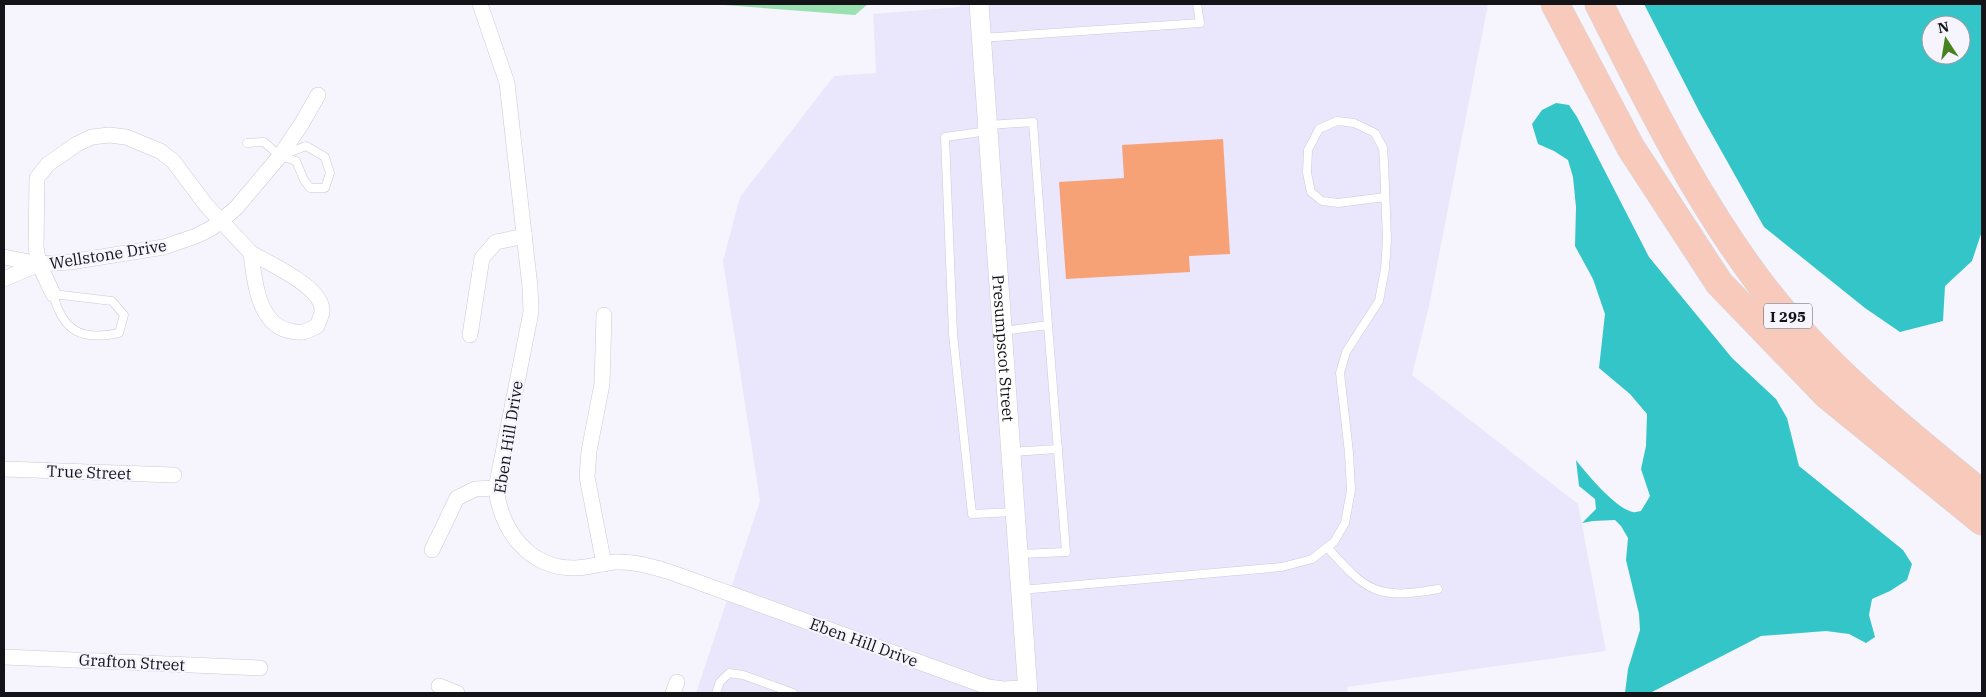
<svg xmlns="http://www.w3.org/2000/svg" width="1986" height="697" font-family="'IBM Plex Serif',serif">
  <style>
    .built { fill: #eae7fd }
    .green { fill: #9ae0b0 }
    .water { fill: #33c5c7; fill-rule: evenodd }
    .building { fill: #f7a177 }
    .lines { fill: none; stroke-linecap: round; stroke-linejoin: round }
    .service-casing { stroke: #cbc9d7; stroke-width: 9 }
    .minor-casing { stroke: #cbc9d7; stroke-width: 16 }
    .tertiary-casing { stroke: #cbc9d7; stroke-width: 20 }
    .motorway-casing { stroke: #d5d5d5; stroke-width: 29 }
    .service { stroke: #fff; stroke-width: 8 }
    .minor { stroke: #fff; stroke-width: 15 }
    .tertiary { stroke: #fff; stroke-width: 19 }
    .motorway { stroke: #f7cabb; stroke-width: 28 }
    .labels { text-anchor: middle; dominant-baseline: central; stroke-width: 4.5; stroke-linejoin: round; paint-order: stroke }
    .shield { fill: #f6f4fd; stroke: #58565d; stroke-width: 1 }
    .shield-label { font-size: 15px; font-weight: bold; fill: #141318 }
    .street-label { font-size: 16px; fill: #141318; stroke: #f6f4fd }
  </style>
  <rect width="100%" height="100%" fill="#f6f4fd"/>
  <path class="built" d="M960,4h528l-59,302 -17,69 166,129 28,147 -259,36 1,6h-652l64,-192 -37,-240 17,-64 94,-121 42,-3 -3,-59 87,-7z"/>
  <path class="green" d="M711,4h157l-13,11z"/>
  <g class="water">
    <path d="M1644,4h338v227l-10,30 -27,25 -2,35 -43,11 -35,-24 -101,-81 -64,-114zM1931,25h30v30h-30z"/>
    <path d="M1556,103l13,2 8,12 72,140 83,101 44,41 11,19 12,48 104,84 9,14 -5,16 -17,11 -18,8 -3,16 6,22 -9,6 -17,-9 -23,-3 -65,5 -111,57h-25l3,-24 12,-39 -1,-16 -13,-54 2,-22 -7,-12 -6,-6 -22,1 -11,2 14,-14 -1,-10 -16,-13 -3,-26c10,13 40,49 57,52 2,1 5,-1 8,-1l9,-15 -9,-27 5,-23 1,-32 -17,-20 -31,-26 6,-54 -12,-35 -18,-33 1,-39 -3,-30 -5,-17 -14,-9 -16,-7 -6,-20 10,-14z"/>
  </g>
  <path class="building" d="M1223,139l7,115 -41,2 1,16 -124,7 -7,-97 65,-4 -2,-33z"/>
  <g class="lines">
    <g class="service-casing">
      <g id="service">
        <path d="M981,38l219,-15 -3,-19"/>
        <path d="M989,125l44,-3 15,203"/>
        <path d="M988,131l-43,6 8,197 19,180 42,-2"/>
        <path d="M247,143l17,-1 16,14"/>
        <path d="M306,146l19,11 5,16 -5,15h-15l-6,-8 -8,-19 -16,-5z"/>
        <path d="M53,294l59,7 12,14 -5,18c-37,8 -56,-1 -66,-39z"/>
        <path d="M1002,331l46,-6 18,227 -47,2"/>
        <path d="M1010,452l48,-3"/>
        <path d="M1327,547c40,45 50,53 111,42"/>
        <path d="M1021,590l261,-23 30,-8 22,-17 11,-19 6,-33 -2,-37 -9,-80 6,-21 33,-51 6,-32 2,-30 -3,-76 -1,-15 -8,-15 -21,-10 -17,-2 -18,8 -11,21 -1,23 4,19 11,9 16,2 47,-6"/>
        <path d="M716,693l4,-11 9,-9 14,2 50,18"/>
      </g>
    </g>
    <g class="minor-casing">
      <g id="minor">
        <path d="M480,4l27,79 23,204 1,25 -35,176c5,42 32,80 78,80 14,0 28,-5 42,-6 18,-1 37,5 54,10l318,115 15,2 24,-1"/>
        <path d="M251,253c19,11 72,34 71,58 0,4 -3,10 -5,15 -4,2 -9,5 -14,6 -3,1 -8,0 -12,-1 -33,-5 -37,-52 -40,-78z"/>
        <path d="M4,257l35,7"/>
        <path d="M4,279l35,-15 31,-2 94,-15 32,-11 16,-8 24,-20 44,-52 22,-33 16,-28"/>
        <path d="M53,294l-14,-30 -3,-17 1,-69 11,-14 29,-20 15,-7 17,-2 17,2 34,14 13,10 33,44 45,48"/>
        <path d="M470,335l12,-77 14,-16 29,-6"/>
        <path d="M4,469l170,6"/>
        <path d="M432,550l25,-52 18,-9 21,-1"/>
        <path d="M604,564l-17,-87 2,-26 13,-67 2,-69"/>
        <path d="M4,657l256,11"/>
        <path d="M439,686l18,7"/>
        <path d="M673,693l4,-11"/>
      </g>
    </g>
    <g class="tertiary-casing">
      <g id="tertiary">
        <path id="s1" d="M979,4l49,689"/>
      </g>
    </g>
    <g class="motorway-casing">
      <g id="motorway">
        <path d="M1555,4l76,144 88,135 108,112 155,126"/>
        <path d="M1599,4c49,97 97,195 163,282 62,80 141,144 220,208"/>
      </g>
    </g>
    <use href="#service" class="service"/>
    <use href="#minor" class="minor"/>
    <use href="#tertiary" class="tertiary"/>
    <use href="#motorway" class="motorway"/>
  </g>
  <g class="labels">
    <rect class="shield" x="1764" y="303.5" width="48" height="25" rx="4"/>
    <g class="shield-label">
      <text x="1788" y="316">I 295</text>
    </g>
    <g class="street-label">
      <text transform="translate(108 254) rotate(-9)">Wellstone Drive</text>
      <text stroke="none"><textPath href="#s1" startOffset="345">Presumpscot Street</textPath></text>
      <text transform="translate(508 437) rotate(-81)">Eben Hill Drive</text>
      <text transform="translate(89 472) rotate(2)">True Street</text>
      <text transform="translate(864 642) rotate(20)">Eben Hill Drive</text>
      <text transform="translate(132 662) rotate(3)">Grafton Street</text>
    </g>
  </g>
  <rect width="1986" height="697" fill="none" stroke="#141318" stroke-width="10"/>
  <g transform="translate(1946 40) rotate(348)"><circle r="24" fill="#f6f4fd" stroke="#9c9aa1"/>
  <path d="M0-4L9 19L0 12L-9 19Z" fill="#48821e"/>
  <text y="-8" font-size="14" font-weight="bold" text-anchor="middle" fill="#141318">N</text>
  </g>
</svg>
